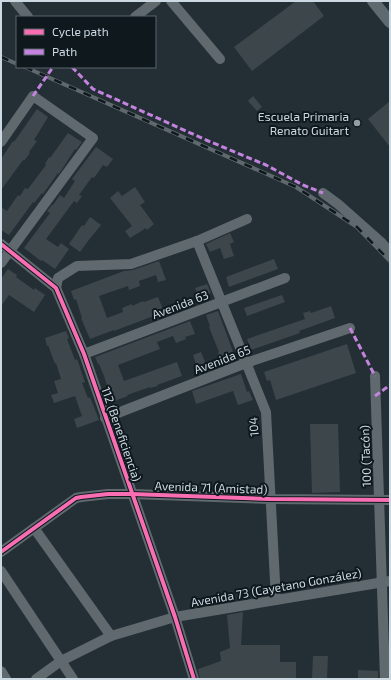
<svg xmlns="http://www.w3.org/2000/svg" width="391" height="680" font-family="'Exo 2',sans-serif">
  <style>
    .building { fill: #3d464b }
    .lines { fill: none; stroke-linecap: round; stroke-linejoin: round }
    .minor { stroke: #5f696e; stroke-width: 10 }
    .major { stroke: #5e6a70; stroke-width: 12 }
    .rail-casing { stroke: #5f686d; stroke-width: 4 }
    .rail { stroke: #0e181d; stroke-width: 2.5; stroke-dasharray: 8; stroke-linecap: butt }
    .quiet { stroke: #c483df; stroke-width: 3; stroke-dasharray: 6 3; stroke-linecap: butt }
    .cycleway-casing { stroke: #0e181d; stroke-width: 6 }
    .cycleway { stroke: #f96db3; stroke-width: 4 }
    .poi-dot { fill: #919ea5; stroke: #0e181d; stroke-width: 1.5 }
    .labels { text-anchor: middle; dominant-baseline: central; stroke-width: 4; stroke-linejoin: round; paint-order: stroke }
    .poi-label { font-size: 12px; fill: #ccd9e2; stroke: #0e181d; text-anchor: end }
    .street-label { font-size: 12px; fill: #ccd9e2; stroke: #0e181d }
  </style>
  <rect width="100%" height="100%" fill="#232f35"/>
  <g class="building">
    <path d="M296,1h17l11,15 -72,55 -18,-24z"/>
    <path d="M253,96l9,11 -5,4 -9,-10z"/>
    <path d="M390,101v46l-22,-28z"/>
    <path d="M37,109l11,8 -14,23 3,1 -8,11 1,1 -6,8 -1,-1 -22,30v-31l12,-18 1,1z"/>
    <path d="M68,133l14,9 -6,8 -1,-1 -16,25 -1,-1 -15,21 -1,-1 -8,10 -1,-1 -24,33 -8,-5v-23l6,4 11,-16 2,1 5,-8 3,1 18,-24 -1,-1 4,-7 1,1z"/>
    <path d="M96,147l17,12 -6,8 -4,-2 -9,13 -2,-1 -13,18 3,1 -5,7 -3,-2 -28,38 12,8 3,-4 8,6 -14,20 -13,-9 -1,1 -17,-13 26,-35 -3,-2 5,-6h1l7,-10 4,3 11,-17 -3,-2z"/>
    <path d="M135,187l10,15 -5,3 14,19 -7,6 -1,-2 -16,10 -5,-7 7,-5 -22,-28 8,-7 4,5z"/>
    <path d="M90,217l11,8 -13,16 -8,11 -11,-8 13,-19 2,1z"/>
    <path d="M230,233l4,9 -4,2 4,12 -10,3 -4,-11 -10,4 -4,-8z"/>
    <path d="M274,259l4,10 -49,18 -3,-10z"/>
    <path d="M159,261l7,19 -8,2 -2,-7 -17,6 1,5 -11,4 -1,-4 -29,10 8,22 16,-6 -1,-4 10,-4v2l11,-5 1,1 14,-5 6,15 -50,19v-1l-24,9 -9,-21h1l-6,-19 -2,1 -3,-9 53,-20 9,-1z"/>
    <path d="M8,269l9,6 -1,2 18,13 1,-2 10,7 -11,17 -25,-17 -8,11v-27z"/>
    <path d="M207,284l4,9 -12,4 -4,-9z"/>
    <path d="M282,295l3,7 -38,14 -3,-8z"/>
    <path d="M331,306l4,12 -36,13 1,2 -49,17 -4,-11 58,-20 -2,-6 7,-2 1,2z"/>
    <path d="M218,311l17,46 -13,4 -4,-8 1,-1 -10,-25 1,-1 -4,-11z"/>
    <path d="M190,321l5,13 -10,3 1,2 -10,4 -3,-7 -16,6 3,7 -42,16 6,16 53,-19 5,14 -25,9 1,1 -8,2v-1l-23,8 1,1 -16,6 -4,-9 1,-1 -5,-16 -5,-12h-1l-3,-7z"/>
    <path d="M66,331l3,7 -2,1 8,21 2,-1 3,8v1l5,14 -3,1 6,15 2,-1 9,23 -22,8 -3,-9 8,-3 -7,-20 -21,7 -3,-8 7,-2 -4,-12 7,-2 -5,-16 -1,1 -7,-19 -1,1 -2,-8z"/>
    <path d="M347,344l9,29 -80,27 -6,-20 -3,1 -3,-9z"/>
    <path d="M201,352l6,15 -9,3 -5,-15z"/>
    <path d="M241,374l6,18 2,-1 4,9 -15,5 -5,-14 -37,13 -4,-13z"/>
    <path d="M310,424h28l2,68 -28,1z"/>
    <path d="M243,612l-2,33h39v17h16v17h-96l-2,-10 23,-8 -1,-9 10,-4 -3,-33z"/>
    <path d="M313,656h15l-1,23h-15z"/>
    <path d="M358,670l20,1v8h-20z"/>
  </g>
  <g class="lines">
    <g class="minor">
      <path d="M15,1l13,16"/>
      <path d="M171,1l49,58"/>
      <path d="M135,17l21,-16"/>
      <path d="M1,142l32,-46 60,42 -92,125"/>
      <path d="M323,193l15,11 44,39 8,10"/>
      <path d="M197,241l69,171 10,188"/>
      <path d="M1,244l55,44 28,66 91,263 19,62"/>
      <path d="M56,288l2,-10 19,-12 54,-2 66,-23 50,-22"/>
      <path d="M84,354l201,-76"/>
      <path d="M375,376l10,303"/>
      <path d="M105,418l141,-55 104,-35"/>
      <path d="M34,528l77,108"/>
      <path d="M1,552l75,-54 5,-1 27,-3h24l138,5 120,1"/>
      <path d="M1,571l72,108"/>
      <path d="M1,671l5,8"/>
      <path d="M36,679l25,-18 50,-25 64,-19 215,-36"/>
    </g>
    <path class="major" d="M373,1l17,21"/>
    <g class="rail-casing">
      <g id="rail">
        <path d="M1,57l16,7"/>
        <path d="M25,67l271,120 61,40 33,34"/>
      </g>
    </g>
    <use href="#rail" class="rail"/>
    <g class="quiet">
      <path d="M72,67l21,22 113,51 60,25 37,20 20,8"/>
      <path d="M33,96l20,-29"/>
      <path d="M350,328l25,48"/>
      <path d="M375,396l15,-11"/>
    </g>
    <g class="cycleway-casing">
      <g id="cycleway">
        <path d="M1,244l55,44 28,66 91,263 19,62"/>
        <path d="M1,552l75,-54 5,-1 27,-3h24l138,5 120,1"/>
      </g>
    </g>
    <use href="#cycleway" class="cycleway"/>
  </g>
  <circle class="poi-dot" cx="357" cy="123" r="4"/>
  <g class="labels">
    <g class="poi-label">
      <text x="349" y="116">Escuela Primaria<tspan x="349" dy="14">Renato Guitart</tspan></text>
    </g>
    <g class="street-label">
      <text transform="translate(180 304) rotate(-21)">Avenida 63</text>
      <text transform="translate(222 359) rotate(-21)">Avenida 65</text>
      <text transform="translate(253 427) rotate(-94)">104</text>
      <text transform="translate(122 434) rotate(71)">112 (Beneficiencia)</text>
      <text transform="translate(365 456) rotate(-92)">100 (Tacón)</text>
      <text transform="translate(211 487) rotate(2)">Avenida 71 (Amistad)</text>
      <text transform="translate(276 587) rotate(-10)">Avenida 73 (Cayetano González)</text>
    </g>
  </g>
  <rect width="391" height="680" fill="none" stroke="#ccd9e2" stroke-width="4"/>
  <rect x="16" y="16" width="140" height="52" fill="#0e181d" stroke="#5a656c"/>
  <rect x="24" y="29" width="20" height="6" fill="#f96db3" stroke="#5a656c"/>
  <text x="52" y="36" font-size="12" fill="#ccd9e2">Cycle path</text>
  <rect x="24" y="49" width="20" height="6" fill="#c483df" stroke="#5a656c"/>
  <text x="52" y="56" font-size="12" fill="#ccd9e2">Path</text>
</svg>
